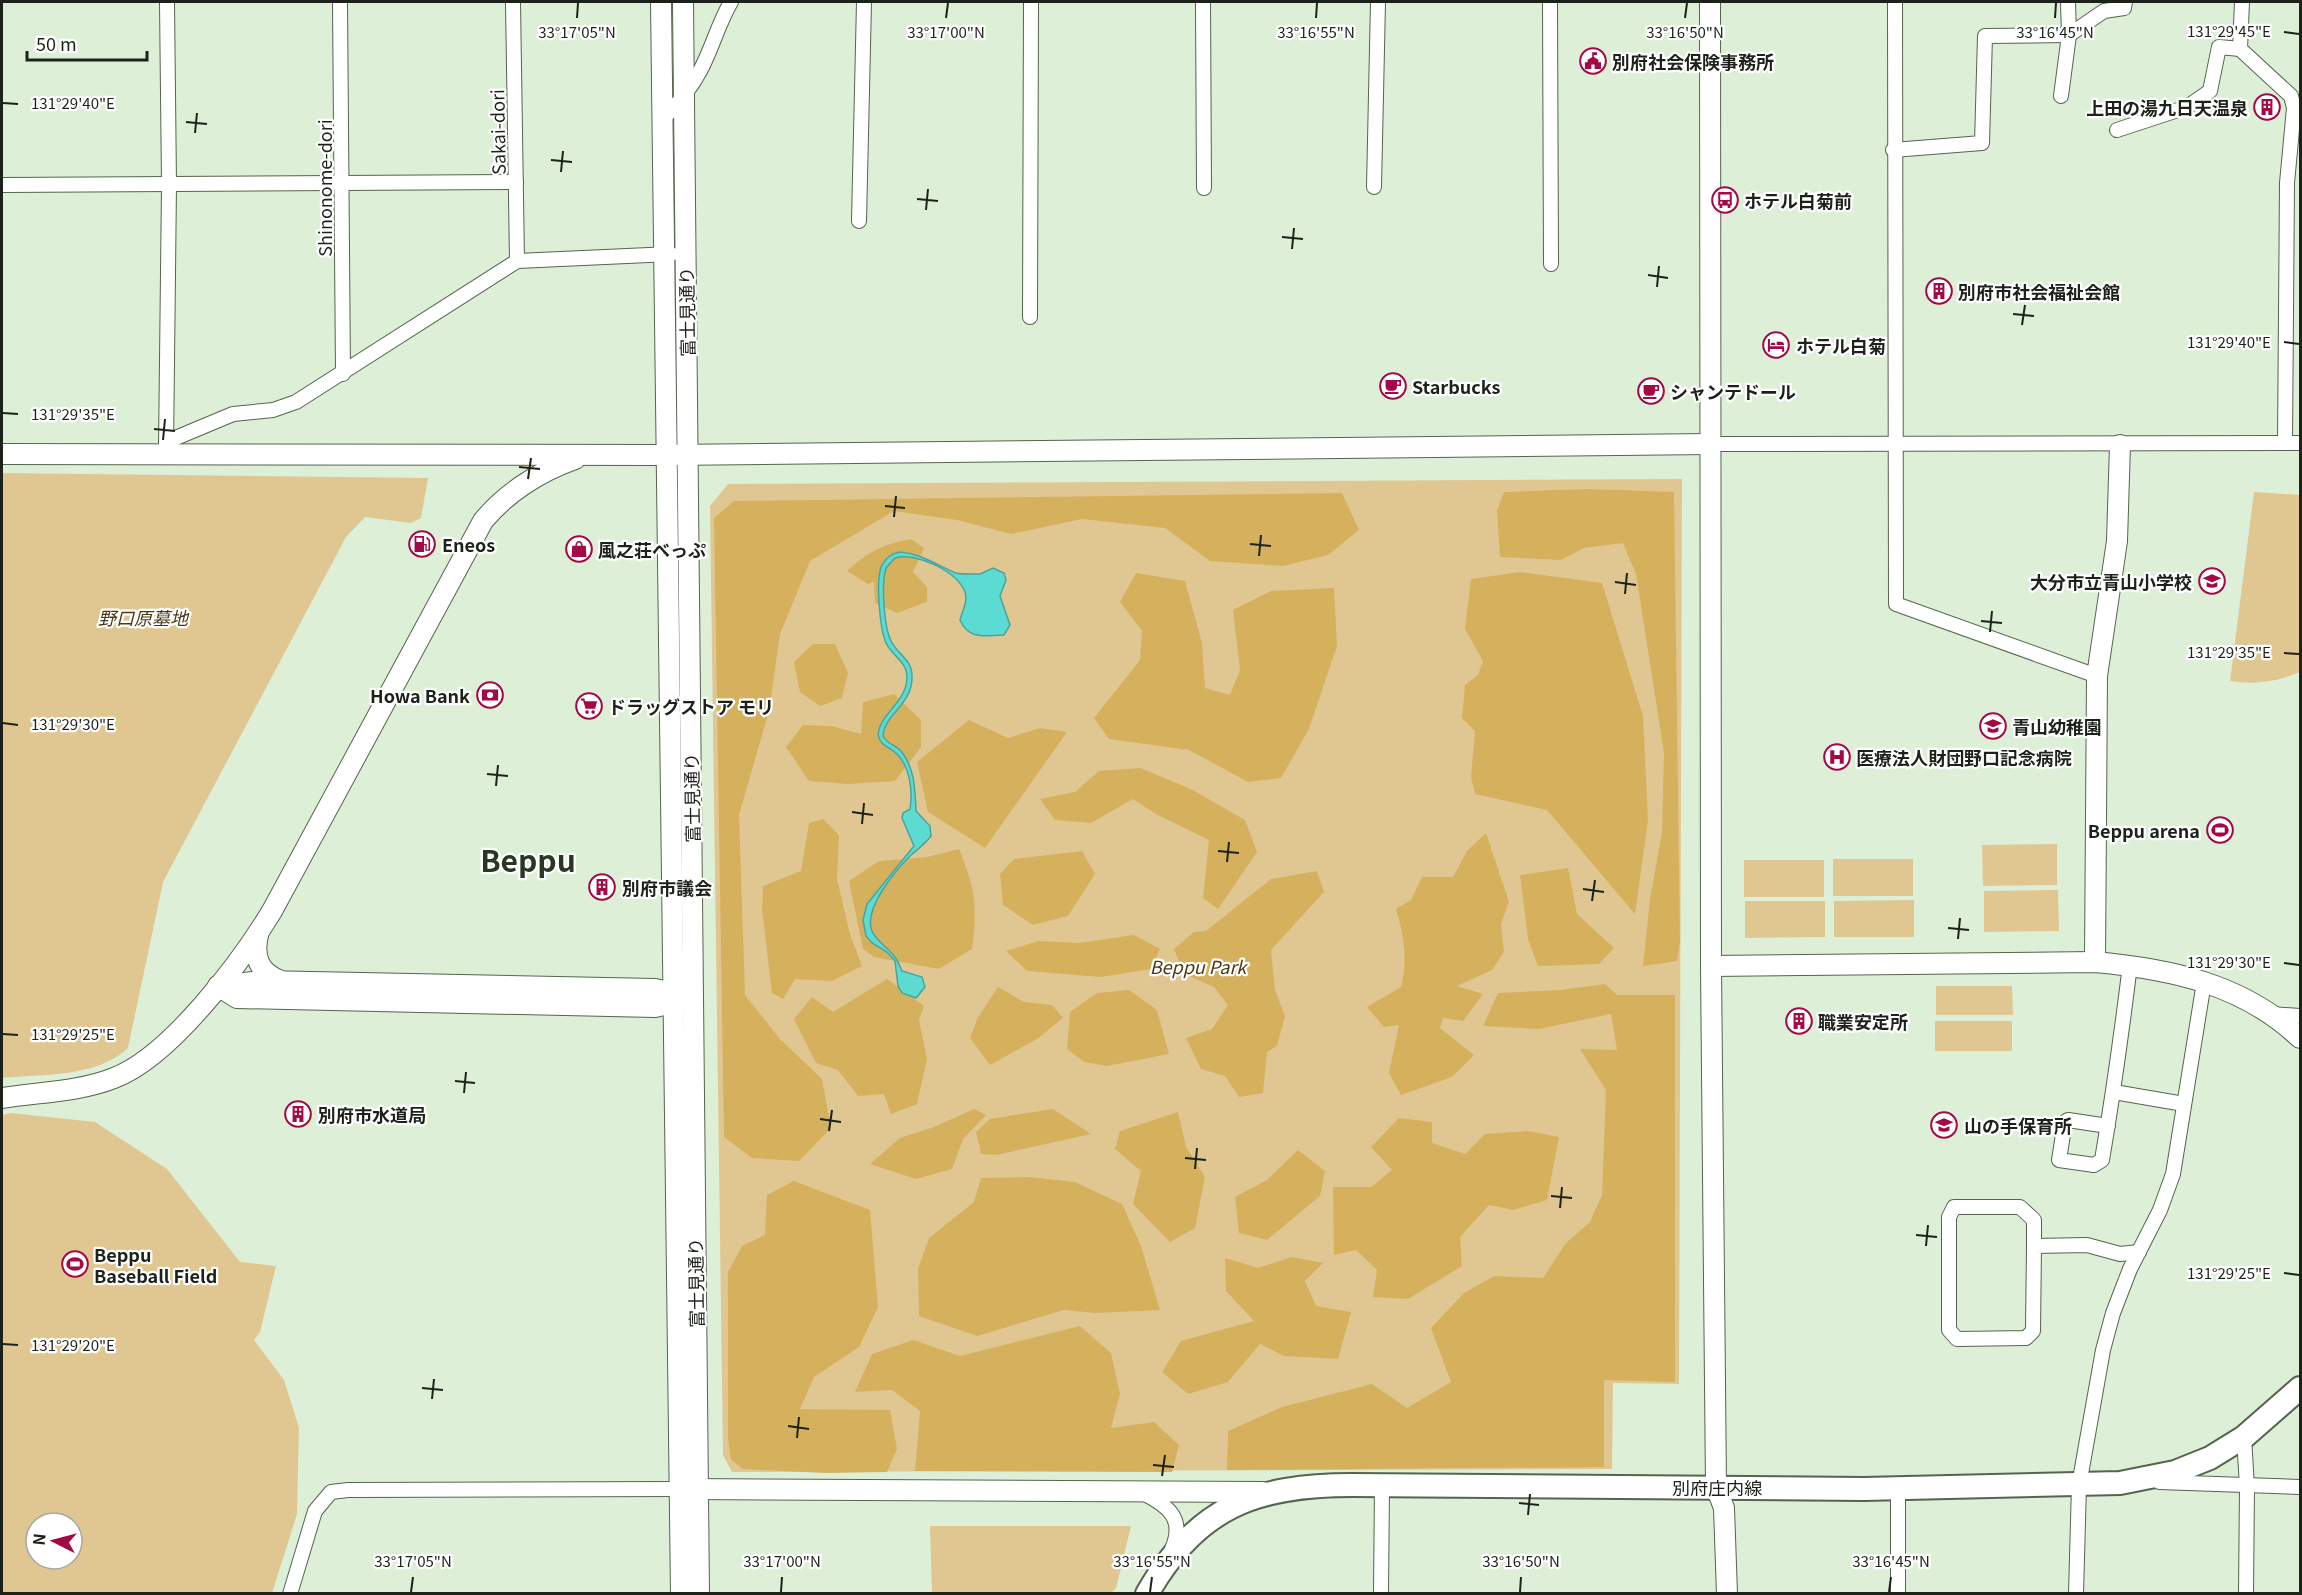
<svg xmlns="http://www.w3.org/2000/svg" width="2302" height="1595" font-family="Georgia,'Noto Sans JP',serif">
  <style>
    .green { fill: #e0c792; fill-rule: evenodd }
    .forest { fill: #d6b15d }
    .water { fill: #5cdbd3; stroke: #49a49c; stroke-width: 1.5 }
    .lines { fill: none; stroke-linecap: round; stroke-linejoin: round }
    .street-casing { stroke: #55644f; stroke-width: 16 }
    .secondary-casing { stroke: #55644f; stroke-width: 22 }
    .primary-casing { stroke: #55644f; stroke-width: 26 }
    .street { stroke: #fff; stroke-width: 14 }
    .secondary { stroke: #fff; stroke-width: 20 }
    .primary { stroke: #fff; stroke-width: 22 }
    .ticks { fill: none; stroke: #1c221a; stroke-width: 2 }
    .labels { text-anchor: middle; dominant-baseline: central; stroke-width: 4.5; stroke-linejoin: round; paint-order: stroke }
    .poi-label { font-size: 18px; font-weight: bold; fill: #1c221a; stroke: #fff; text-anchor: start }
    .street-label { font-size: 18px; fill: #1c221a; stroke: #fff }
    .park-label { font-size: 18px; font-style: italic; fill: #493915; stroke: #fff }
    .town-label { font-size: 30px; font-weight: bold; fill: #293724; stroke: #fff }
    .ticks-label { font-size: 15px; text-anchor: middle; fill: #1c221a; stroke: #fff; stroke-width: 4.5; stroke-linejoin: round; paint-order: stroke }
  </style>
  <rect width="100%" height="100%" fill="#ddefd7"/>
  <g class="green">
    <path d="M2,473l426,5 -7,40 -10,5 -46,-6 -19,20 -183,345 -35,166c-32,30 -86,26 -126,30z"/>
    <path d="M1682,479l-3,905 -66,-1 -1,86 -880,3 -9,-17 -13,-949 18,-22z"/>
    <path d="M2254,492l46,3v177c-23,10 -45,13 -70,9z"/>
    <path d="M2057,844v41l-74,1 -1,-41z"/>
    <rect x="1833" y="859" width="80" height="37"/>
    <rect x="1744" y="860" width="80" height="37"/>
    <path d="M2058,890l1,41 -75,1v-41z"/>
    <path d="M1914,900v37h-80v-36z"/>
    <path d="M1745,901h80v36l-80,1z"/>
    <path d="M1936,986h76l1,29h-77z"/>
    <rect x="1935" y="1021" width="77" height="30"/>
    <path d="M11,1113l84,9 72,47 73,93 36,4 -16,66 -6,8 30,40 15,48 -2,86 -25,79h-270v-478zM36,1523h36v36h-36z"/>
    <path d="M930,1526h201l-15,62 -5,5 -179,1z"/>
  </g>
  <g class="forest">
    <path d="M1587,489l87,3 6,450 -3,19 -34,5 7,-67 12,-67 2,-79 -28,-179 -13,-31 -39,5 -23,12 -61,-3 -3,-46 7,-19z"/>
    <path d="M1342,493l17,37 -31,25 -45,11 -73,-5 -45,-33 -83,-9 -71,15 -54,-14 -63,-9 -84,50 -30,73 -11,77 -30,104 6,180 35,44 42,40 9,49 -32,33 -47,-3 -28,-21 -10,-619 20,-17z"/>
    <path d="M911,539l13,9 -11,24 14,15v15l-30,11 -22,-10 -1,-21 -6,2 -21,-13c20,-19 37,-27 64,-32z"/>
    <path d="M1520,572l82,11 41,133 5,104 -13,94 -88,-104 -72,-16 -4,-17 4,-46 -13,-13 3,-33 13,-10 5,-14 -18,-32 6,-50z"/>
    <path d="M1136,573l49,8 17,62 3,45 25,7 10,-25 -7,-60 38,-19 63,-3 3,58 -28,83 -28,49 -33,4 -59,-32 -80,-11 -15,-21 46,-58 2,-29 -22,-29z"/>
    <path d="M813,644h22l13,29 -6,25 -22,8 -20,-14 -6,-30z"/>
    <path d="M894,694l27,26v27l-26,34 -47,3 -39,-3 -23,-34 17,-22 29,1 29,8 2,-32z"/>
    <path d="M969,720l39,18 32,-10 27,4 -82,116 -57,-36 -11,-50z"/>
    <path d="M1140,768l51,21 54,31 12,32 -39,57 -15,-11 6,-58 -53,-26 -23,-15 -42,24 -36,-3 -15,-21 35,-7 24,-21z"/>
    <path d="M823,819l16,16 -2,44 13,55 12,32 -30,15 -37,-2 -12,20 -11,-6 -10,-84 1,-23 38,-15 8,-48z"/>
    <path d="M1486,833l23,69 -8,22 3,28 -12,18 -35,16 26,8 -20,27 -20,-3 -3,10 34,27 -22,22 -51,18 -12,-22 10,-48 -15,2 -17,-20 34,-20c7,-28 3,-51 -5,-78l15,-9 11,-23h31l14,-26z"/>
    <path d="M959,849c16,38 19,59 13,100l-33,20 -65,-12 -11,-8 -14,-68 30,-20 48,-4z"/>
    <path d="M1082,851l13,23 -27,42 -35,9 -30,-20 -3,-31 14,-15z"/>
    <path d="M1568,868l9,46 37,34 -15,16 -61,2 -10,-27 -8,-64z"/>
    <path d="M1317,871l7,21 -53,58 4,40 10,26 -8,30 -10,6 -4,41 -24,4 -14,-21 -24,-7 -15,-31 26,-9 16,-24 -14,-18 -30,-13 -10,-25 20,-17 12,-1 65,-52z"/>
    <path d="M1134,935l26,14 -9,20 -50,8 -74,-6 -21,-20 32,-10 41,2z"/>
    <path d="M887,979l37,27 -5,14 8,39 -10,45 -26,10 -7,-20 -26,2 -20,-26 -22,-7 -22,-44 18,-22 21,15z"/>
    <path d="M1605,984l12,11h58v387l-71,-2v87l-377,3 1,-39 54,-24 90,-23 35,24 44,-26 -20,-54 33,-35 30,-17 49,2 23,-35 24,-21 12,-27 4,-105 -26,-41 37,1 -6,-36 -72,15 -56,-3 15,-33 63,-3z"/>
    <path d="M998,987l26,15 28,3 11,13 -26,21 -47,26 -20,-27 8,-21z"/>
    <path d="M1129,990l28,20 12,44 -62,12 -23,-4 -17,-13 3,-37 27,-19z"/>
    <path d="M974,1109l12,6 -23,24 -11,30 -36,10 -46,-15 30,-26 34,-11z"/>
    <path d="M1053,1109l38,25 -95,21 -15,-1 -5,-22 14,-13z"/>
    <path d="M1178,1112l8,35 19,30 -10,51 -25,14 -37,-38 8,-33 -26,-22 5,-18z"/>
    <path d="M1399,1118l33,4v21l33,11 20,-20 44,-3 30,6 -12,63 -34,10 -24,-5 -29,32 2,29 -54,33 -35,-2 4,-27 -21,-20 -22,5 -1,-68h38l21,-17 -21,-23z"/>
    <path d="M1298,1150l27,21 -5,25 -53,44 -28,-7 -4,-36 32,-17z"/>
    <path d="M1029,1177l46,5 47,22 19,42 19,64 -64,3 -32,-3 -87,26 -58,-20 -1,-47 11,-31 45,-36 7,-24z"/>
    <path d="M794,1181l76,29 8,97 -19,40 -45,30 -14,32 90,1 7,39 -10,23 -60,1 -84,-4 -12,-9 -3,-21v-167l14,-26 23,-11 2,-40z"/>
    <path d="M1292,1257l31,6 -18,18 11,25 35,6 -13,47 -54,-3 -24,-12 -32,38 -40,12 -26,-22 19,-31 73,-20 -28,-30 -1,-33 33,10z"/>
    <path d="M1080,1326l31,27 9,41 -9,34 43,-6 25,23 -7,27 -257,-1 5,-60 -28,-21 -37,2 17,-38 41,-14 47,16z"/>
  </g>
  <path class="water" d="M900,552c23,2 36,13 56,21 3,1 19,1 24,1l13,-6 11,5 2,7 -6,16 10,29 -6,10c-18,0 -35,6 -44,-15 2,-9 8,-18 5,-28 -8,-21 -49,-40 -70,-34l-9,10c-5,15 -2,59 5,73 6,13 21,18 21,35 1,29 -28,38 -29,60 4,8 12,9 18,15 14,17 14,39 15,60l14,15 1,10c-6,8 -13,13 -20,19 -16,16 -48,54 -39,76 7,15 22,17 30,40l20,6 3,10 -9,11 -14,-5 -4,-7 -3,-25 -8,-9 -15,-9 -6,-7 -3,-16 4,-16 47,-58 -12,-28 1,-5 7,-4c3,-18 0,-42 -13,-55 -8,-8 -17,-7 -19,-20 3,-22 28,-31 29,-56 1,-16 -15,-22 -21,-35 -6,-14 -11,-64 -4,-78 4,-7 11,-12 18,-13z"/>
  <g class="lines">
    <g class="street-casing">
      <g id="street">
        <path d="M340,2l3,372"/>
        <path d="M513,2l4,259"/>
        <path d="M1203,2l1,186"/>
        <path d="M1550,2l1,262"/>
        <path d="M1895,2l1,602 201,72"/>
        <path d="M2242,2l-2,47 51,47 3,12 -7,75 -2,260"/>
        <path d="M2061,96l8,-61 -1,-33"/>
        <path d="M662,120c15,-15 28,-30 38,-49 12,-22 18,-47 31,-69"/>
        <path d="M2117,130l70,-23 23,-16 9,-44 21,2"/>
        <path d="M1893,150l89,-7 3,-107 84,-1 35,-24 20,-3 1,-6"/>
        <path d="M2,185l514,-3"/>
        <path d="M1374,187l4,-185"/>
        <path d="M859,221l5,-219"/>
        <path d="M1030,317l1,-315"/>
        <path d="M166,442l67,-28 40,-4 23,-8 221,-141 154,-7"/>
        <path d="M1711,444l589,-1"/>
        <path d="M166,449l3,-264 -2,-183"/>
        <path d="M2271,1014l29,2"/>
        <path d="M2114,1092l70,12"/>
        <path d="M2108,1126l-40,-6 -3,2 -6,38 35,5 8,-5c11,-65 20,-130 28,-195"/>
        <path d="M2034,1246v-26l-14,-13h-66l-5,10v113l8,9 69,-1 7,-7 1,-85 53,-1 33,9 19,-2"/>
        <path d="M2244,1437l3,50 -1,107"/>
        <path d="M2159,1482l141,5"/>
        <path d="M1143,1493c26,13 42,26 29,56"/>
        <path d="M1898,1497v97"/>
        <path d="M290,1594l25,-83 16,-19 17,-2 332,-1"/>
        <path d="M1381,1594l1,-108"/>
        <path d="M2076,1594l3,-109 24,-135 10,-37 17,-44 30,-59 13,-36 31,-192"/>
      </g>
    </g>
    <g class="secondary-casing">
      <g id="secondary">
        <path d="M661,2l20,1592"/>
        <path d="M683,2l16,1592"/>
        <path d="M1710,2l1,964 5,521 8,21 3,86"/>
        <path d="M2,454l666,1 1043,-11"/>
        <path d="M258,935c-5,22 1,38 23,46"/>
        <path d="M2095,962l2,-286 20,-135 3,-96"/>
        <path d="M1711,966l384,-4c76,7 148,22 205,76"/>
        <path d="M218,986l19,12 418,9 32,-7"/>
        <path d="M218,986l44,-5 393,8 32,7"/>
        <path d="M2,1098c36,-6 77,-6 112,-20 56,-21 127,-116 158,-167l211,-390c23,-28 57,-50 92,-62"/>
        <path d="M687,1489l576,3"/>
      </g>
    </g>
    <g class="primary-casing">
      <path id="primary" d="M1147,1594c49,-87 109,-109 205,-109l512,4 256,-6 55,-11 35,-14 34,-21 56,-49"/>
    </g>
    <use href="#street" class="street"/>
    <use href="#secondary" class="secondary"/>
    <use href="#primary" class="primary"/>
  </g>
  <path class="ticks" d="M577,18l1,-15M946,18l2,-15M1316,18l1,-15M1685,18l2,-15M2055,18l1,-15M2284,32l15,2M3,103l15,1M186,122l21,2M195,133l2,-20M551,160l21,2M561,172l2,-21M917,199l21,2M926,210l2,-21M1282,237l21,2M1292,249l2,-21M1648,275l20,3M1657,287l2,-21M2013,314l21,2M2022,325l3,-20M2284,342l15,2M3,413l15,1M154,429l21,2M163,440l2,-21M519,467l21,2M528,479l3,-21M885,506l20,2M894,517l2,-21M1250,544l21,2M1259,556l2,-21M1615,582l21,3M1625,594l2,-21M1981,621l21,2M1990,632l2,-21M2284,653l15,1M3,723l15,2M487,774l21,2M496,786l2,-21M852,812l21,3M862,824l2,-21M1218,851l21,2M1227,862l2,-20M1583,889l21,3M1592,901l3,-21M1948,928l21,2M1958,939l2,-21M2284,963l15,2M3,1034l15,1M455,1081l20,2M464,1093l2,-21M820,1119l21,3M829,1131l3,-21M1185,1158l21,2M1195,1169l2,-21M1551,1196l21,2M1560,1208l2,-21M1916,1235l21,2M1926,1246l2,-21M2284,1273l15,2M3,1344l15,1M422,1388l21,2M432,1399l2,-20M788,1426l21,3M797,1438l2,-21M1153,1465l21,2M1162,1476l3,-21M1519,1503l20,2M1528,1515l2,-21M411,1592l2,-15M781,1592l1,-15M1150,1592l2,-15M1520,1592l1,-15M1889,1592l2,-15"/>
  <defs>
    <g id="civic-ring" transform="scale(1.35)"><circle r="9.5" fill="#fff" stroke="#a20945" stroke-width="1.5"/><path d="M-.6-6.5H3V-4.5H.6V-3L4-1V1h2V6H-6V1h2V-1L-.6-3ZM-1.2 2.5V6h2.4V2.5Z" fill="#a20945"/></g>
    <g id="building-ring" transform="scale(1.35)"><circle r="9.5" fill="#fff" stroke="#a20945" stroke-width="1.5"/><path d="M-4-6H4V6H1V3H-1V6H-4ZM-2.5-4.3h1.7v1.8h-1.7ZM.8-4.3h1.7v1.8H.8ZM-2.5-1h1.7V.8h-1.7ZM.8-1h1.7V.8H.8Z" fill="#a20945"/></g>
    <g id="bus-ring" transform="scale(1.35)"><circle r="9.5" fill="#fff" stroke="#a20945" stroke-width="1.5"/><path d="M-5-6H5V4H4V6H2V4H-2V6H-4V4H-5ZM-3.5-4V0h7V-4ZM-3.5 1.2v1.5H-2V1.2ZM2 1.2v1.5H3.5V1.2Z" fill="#a20945"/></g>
    <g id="hotel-ring" transform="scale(1.35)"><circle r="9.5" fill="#fff" stroke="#a20945" stroke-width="1.5"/><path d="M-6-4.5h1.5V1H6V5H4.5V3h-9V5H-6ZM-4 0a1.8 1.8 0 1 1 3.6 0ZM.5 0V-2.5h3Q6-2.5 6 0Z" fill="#a20945"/></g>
    <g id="cafe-ring" transform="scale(1.35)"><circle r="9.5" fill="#fff" stroke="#a20945" stroke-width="1.5"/><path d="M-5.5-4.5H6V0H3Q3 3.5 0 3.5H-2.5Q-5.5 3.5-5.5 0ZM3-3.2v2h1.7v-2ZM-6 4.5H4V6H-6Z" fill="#a20945"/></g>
    <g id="fuel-ring" transform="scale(1.35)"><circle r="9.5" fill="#fff" stroke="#a20945" stroke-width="1.5"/><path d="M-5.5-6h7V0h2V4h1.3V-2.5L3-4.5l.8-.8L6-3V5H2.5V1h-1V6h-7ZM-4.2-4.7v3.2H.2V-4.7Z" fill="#a20945"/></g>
    <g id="shop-ring" transform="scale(1.35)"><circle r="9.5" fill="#fff" stroke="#a20945" stroke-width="1.5"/><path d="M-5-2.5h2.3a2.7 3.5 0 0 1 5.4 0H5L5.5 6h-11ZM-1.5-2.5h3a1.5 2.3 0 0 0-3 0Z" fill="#a20945"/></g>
    <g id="school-ring" transform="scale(1.35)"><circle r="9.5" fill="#fff" stroke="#a20945" stroke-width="1.5"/><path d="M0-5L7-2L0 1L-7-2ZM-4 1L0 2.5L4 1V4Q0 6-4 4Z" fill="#a20945"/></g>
    <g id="bank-ring" transform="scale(1.35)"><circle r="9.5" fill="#fff" stroke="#a20945" stroke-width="1.5"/><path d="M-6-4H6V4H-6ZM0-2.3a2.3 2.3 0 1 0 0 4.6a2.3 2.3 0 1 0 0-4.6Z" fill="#a20945"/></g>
    <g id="supermarket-ring" transform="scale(1.35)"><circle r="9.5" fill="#fff" stroke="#a20945" stroke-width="1.5"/><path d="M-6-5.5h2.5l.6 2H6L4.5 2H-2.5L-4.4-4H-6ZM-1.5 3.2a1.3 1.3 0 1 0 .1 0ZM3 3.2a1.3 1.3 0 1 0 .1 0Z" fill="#a20945"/></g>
    <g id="hospital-ring" transform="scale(1.35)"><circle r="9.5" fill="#fff" stroke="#a20945" stroke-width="1.5"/><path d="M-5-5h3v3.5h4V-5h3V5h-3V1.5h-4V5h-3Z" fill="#a20945"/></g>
    <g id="stadium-ring" transform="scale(1.35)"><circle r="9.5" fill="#fff" stroke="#a20945" stroke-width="1.5"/><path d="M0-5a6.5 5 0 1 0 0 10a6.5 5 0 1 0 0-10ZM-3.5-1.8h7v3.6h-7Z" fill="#a20945"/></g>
  </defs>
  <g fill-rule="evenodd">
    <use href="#civic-ring" x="1593" y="61"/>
    <use href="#building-ring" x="2267" y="107"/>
    <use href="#bus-ring" x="1725" y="200"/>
    <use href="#building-ring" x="1939" y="291"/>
    <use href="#hotel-ring" x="1776" y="345"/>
    <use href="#cafe-ring" x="1393" y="386"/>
    <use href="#cafe-ring" x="1651" y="391"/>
    <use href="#fuel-ring" x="422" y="544"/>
    <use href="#shop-ring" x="579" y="549"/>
    <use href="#school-ring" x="2212" y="581"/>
    <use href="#bank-ring" x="490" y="695"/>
    <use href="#supermarket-ring" x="589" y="706"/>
    <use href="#school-ring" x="1993" y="726"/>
    <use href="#hospital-ring" x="1837" y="757"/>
    <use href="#stadium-ring" x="2220" y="830"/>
    <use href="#building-ring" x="602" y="887"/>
    <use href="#building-ring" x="1799" y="1021"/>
    <use href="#building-ring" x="298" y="1114"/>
    <use href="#school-ring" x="1944" y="1125"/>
    <use href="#stadium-ring" x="75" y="1264"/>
  </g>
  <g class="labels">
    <g class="poi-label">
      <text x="1612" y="61">別府社会保険事務所</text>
      <text x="2248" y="107" text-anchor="end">上田の湯九日天温泉</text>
      <text x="1744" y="200">ホテル白菊前</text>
      <text x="1958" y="291">別府市社会福祉会館</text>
      <text x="1796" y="345">ホテル白菊</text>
      <text x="1412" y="386">Starbucks</text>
      <text x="1670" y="391">シャンテドール</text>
      <text x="442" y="544">Eneos</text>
      <text x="598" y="549">風之荘べっぷ</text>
      <text x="2192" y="581" text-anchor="end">大分市立青山小学校</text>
      <text x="470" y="695" text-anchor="end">Howa Bank</text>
      <text x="608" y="706">ドラッグストア モリ</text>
      <text x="2012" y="726">青山幼稚園</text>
      <text x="1856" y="757">医療法人財団野口記念病院</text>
      <text x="2200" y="830" text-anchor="end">Beppu arena</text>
      <text x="622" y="887">別府市議会</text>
      <text x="1818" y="1021">職業安定所</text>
      <text x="318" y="1114">別府市水道局</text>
      <text x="1964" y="1125">山の手保育所</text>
      <text x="94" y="1254">Beppu<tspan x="94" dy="21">Baseball Field</tspan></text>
    </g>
    <g class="street-label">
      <text transform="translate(497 132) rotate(-91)">Sakai-dori</text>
      <text transform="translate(324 188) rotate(-90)">Shinonome-dori</text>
      <text transform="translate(686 312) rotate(-91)">富士見通り</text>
      <text transform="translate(691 798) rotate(-91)">富士見通り</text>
      <text transform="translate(695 1283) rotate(-91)">富士見通り</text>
      <text x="1717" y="1487">別府庄内線</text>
    </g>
    <g class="park-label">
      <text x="143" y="617">野口原墓地</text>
      <text x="1198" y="966">Beppu Park</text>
    </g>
    <g class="town-label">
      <text x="528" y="859">Beppu</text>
    </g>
  </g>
  <g class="ticks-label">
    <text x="2229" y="37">131°29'45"E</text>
    <text x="577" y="38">33°17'05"N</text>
    <text x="946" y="38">33°17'00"N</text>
    <text x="1316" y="38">33°16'55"N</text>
    <text x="1685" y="38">33°16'50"N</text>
    <text x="2055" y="38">33°16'45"N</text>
    <text x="73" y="109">131°29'40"E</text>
    <text x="2229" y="348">131°29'40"E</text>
    <text x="73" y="420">131°29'35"E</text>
    <text x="2229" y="658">131°29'35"E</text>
    <text x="73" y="730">131°29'30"E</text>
    <text x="2229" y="968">131°29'30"E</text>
    <text x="73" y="1040">131°29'25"E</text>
    <text x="2229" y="1279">131°29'25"E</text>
    <text x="73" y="1351">131°29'20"E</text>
    <text x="413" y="1567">33°17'05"N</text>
    <text x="782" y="1567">33°17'00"N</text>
    <text x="1152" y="1567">33°16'55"N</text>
    <text x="1521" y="1567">33°16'50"N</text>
    <text x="1891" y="1567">33°16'45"N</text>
  </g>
  <rect width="2302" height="1595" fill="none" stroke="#1c221a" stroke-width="6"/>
  <g transform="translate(54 1541) rotate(276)"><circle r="28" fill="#ffffff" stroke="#a4a7a3" stroke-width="1.5"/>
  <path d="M0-4.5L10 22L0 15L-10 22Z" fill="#a20945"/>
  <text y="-9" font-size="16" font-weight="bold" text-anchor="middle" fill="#1c221a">N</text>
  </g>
  <path d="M27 51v9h120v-9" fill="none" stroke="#1c221a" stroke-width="3"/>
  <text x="36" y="51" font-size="18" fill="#1c221a" stroke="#ffffff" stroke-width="4.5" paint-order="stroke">50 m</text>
</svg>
